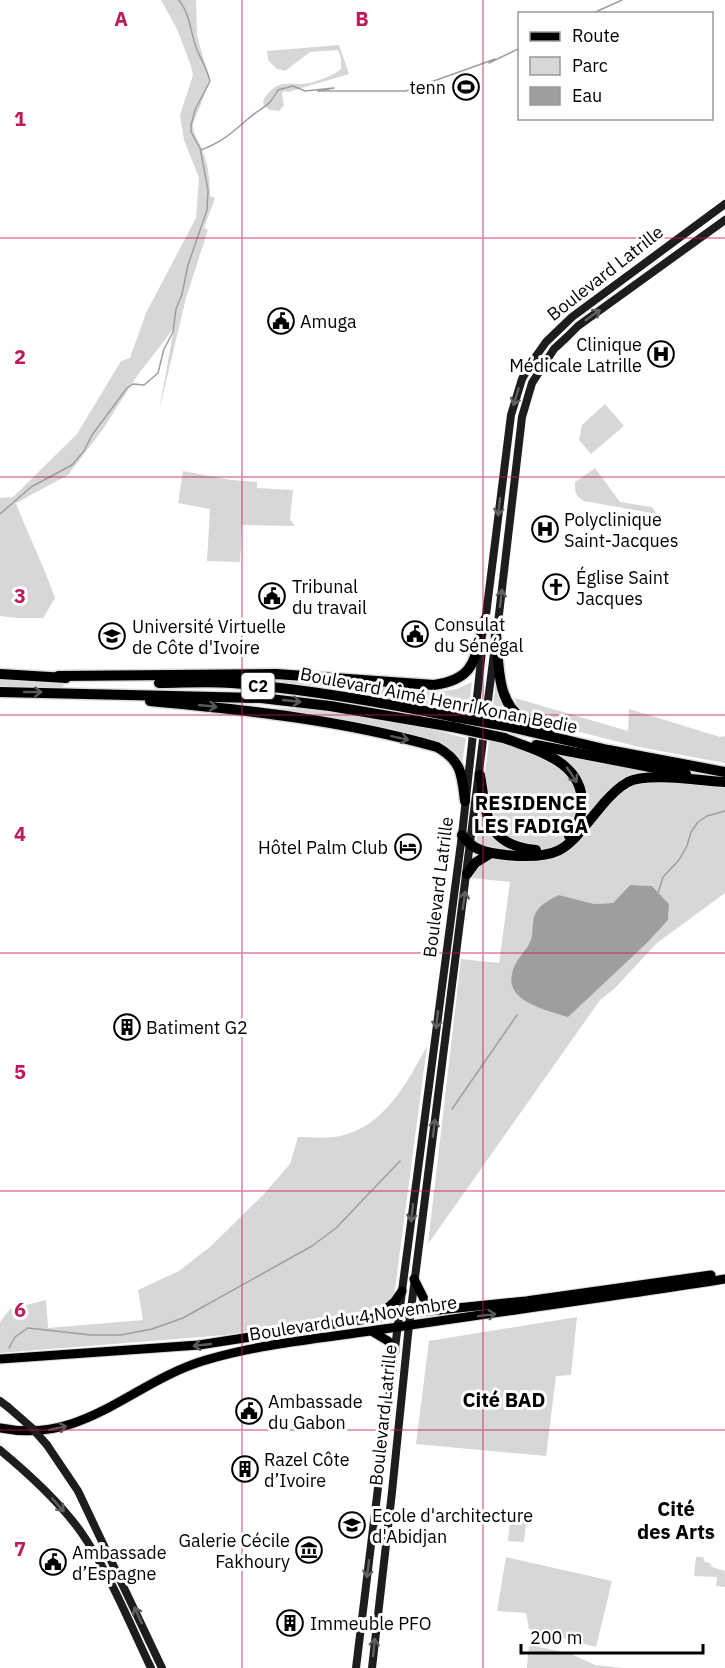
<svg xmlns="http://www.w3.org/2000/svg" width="725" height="1668" font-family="'IBM Plex Sans',sans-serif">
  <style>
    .green { fill: #d7d7d7; fill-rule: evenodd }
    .water { fill: #9e9e9e }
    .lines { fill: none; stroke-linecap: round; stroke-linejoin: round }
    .stream { stroke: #9e9e9e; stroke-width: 1.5 }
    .primary-casing { stroke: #dbdbdb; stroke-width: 11 }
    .highway-casing { stroke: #dbdbdb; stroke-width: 13 }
    .secondary { stroke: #1d1d1d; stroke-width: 8 }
    .primary { stroke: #000; stroke-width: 9 }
    .highway { stroke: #000; stroke-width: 10 }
    .highway-bridge-casing { stroke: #dbdbdb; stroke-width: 13; stroke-linecap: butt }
    .secondary-bridge { stroke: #1d1d1d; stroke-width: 8 }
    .highway-bridge { stroke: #000; stroke-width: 10 }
    .oneway { stroke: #616161 }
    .oneway2 { stroke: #595959 }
    .grid { fill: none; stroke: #c2185b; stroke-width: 1.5; stroke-opacity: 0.55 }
    .labels { text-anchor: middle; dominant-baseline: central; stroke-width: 6; stroke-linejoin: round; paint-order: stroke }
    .shield { fill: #fff; stroke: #4c4c4c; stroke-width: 1.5 }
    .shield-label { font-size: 16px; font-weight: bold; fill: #000 }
    .poi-label { font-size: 18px; fill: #000; stroke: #fff; text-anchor: start }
    .street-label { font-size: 18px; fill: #000; stroke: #fff }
    .neighbourhood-label { font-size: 20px; font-weight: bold; fill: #000; stroke: #fff }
    .grid-label { font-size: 20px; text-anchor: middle; font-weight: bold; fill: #c2185b; stroke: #fff; stroke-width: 6; stroke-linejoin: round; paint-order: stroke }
  </style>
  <rect width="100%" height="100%" fill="#fff"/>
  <g class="green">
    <path d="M161,0h35l1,36 13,45 -17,43c0,10 4,14 8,23 7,15 9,32 9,49l5,2 -11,30 4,2 -22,68 -27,113 15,-83 -37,48 -34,53 -35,46 -52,28c12,32 28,63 39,95l-12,20h-26l-17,-2v-118l13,-1 64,-63 44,-73 9,-3 16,-45 50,-95 3,-40 -15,-38 -4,-25 13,-40 -2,-9 -14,-37z"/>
    <path d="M339,45l10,29 -61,18 -3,-1 -3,2 2,12 -5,6 -9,-1 -6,-4 -1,-5c15,-25 25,-14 46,-18 10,-2 25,-8 32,-14v-10l-3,-9 -28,2 -25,19 -8,-2 -9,-9 -1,-9z"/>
    <path d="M475,78l4,11 -22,6 -3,-10z"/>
    <path d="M605,404l19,22 -33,28 -12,-14 3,-15z"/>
    <path d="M595,468l25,34 32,5 5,7 -73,-13c-9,-5 -9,-9 -9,-19z"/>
    <path d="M183,471l48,9 26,2v6l36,2 -3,29 5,7 -53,-1 -2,37 -33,-1 3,-52 -32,-6z"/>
    <path d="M496,676l33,51 -37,-10z"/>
    <path d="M266,677l40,2 128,13 23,-3 15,-7 -4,30 -133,-25 -85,-7z"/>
    <path d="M0,679l63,4 1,8 -64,-4z"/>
    <path d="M515,698l113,33 1,-22 91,28 5,-1v27l-86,-16 -91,-23 -23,-10 -8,-8z"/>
    <path d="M268,708c67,0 133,14 198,30l-5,33 -3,-9 -53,-25 -84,-21z"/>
    <path d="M489,741l236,45v107l-68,50 -43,46 -14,11 -172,244 33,-285 38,4 11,-81 -38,-4zM630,885l22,1 17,18 -1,16 -20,22 -61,56 -65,-43 37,-60 35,9 19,-1z"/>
    <path d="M427,1046l-32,243c-3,10 -6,14 -15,19l-154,27 -226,18v-31l10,-13 36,-9 2,28 95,-8 -5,-30 41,-19 32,-25 52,-51 27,-31 8,-27c13,0 29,2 42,-1 44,-9 67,-53 87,-90z"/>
    <path d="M577,1317l-6,58 -15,1 -10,80 -130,-12 13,-103z"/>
    <path d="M511,1509l16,1 -3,32 -16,-1z"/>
    <path d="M506,1557l106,24 -16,66 -67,-18 -3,-16 -29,-2z"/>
    <path d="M696,1557h7l2,5 5,1 2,4 13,4v16l-9,-1 1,-9 -23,-1z"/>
    <path d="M529,1645l40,8 26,12 28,3h-96z"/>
  </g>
  <path class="water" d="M630,885l22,1 17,18 -1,16 -20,22 -80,75c-19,-6 -63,-15 -56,-43 2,-12 13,-22 18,-32 3,-5 2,-12 3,-18 1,-17 13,-22 26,-29l35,9 19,-1z"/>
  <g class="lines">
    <g class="stream">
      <path d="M591,14l31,-14"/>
      <path d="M201,150c22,-8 30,-17 47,-31 15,-14 19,-9 30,-29l15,-4 12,5 29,-3 -16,3h88l89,-32 -6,4 31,-15"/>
      <path d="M0,514l31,-27 41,-22 12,-14 8,-16 35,-47 6,-4 11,1 14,-12 6,-24 9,-17 3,-23 6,-15 6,-29 19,-55 1,-20 -8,-42 -9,-16v-7l4,-15 15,-29c-3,-12 -8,-20 -13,-31 -7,-18 -6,-34 -18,-50"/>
      <path d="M658,893l5,-16 16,-17 8,-14 4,-14 7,-10 9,-6 18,-5"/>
      <path d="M452,1109l65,-94"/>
      <path d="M9,1348l6,-11 13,-9 63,7h30l31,-6 31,-11 129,-72 24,-18 64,-67"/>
    </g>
    <g class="primary-casing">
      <g id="primary">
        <path d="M414,1279l11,22 15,9"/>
        <path d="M377,1317l18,-16 7,-10"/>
        <path d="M373,1332l15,9 7,9"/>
        <path d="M0,1359l199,-14 200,-31 127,-13 185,-26"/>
        <path d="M0,1428c85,17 131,-46 206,-68 57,-17 119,-22 178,-31 114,-17 228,-32 341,-50"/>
      </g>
    </g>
    <g class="highway-casing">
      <g id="highway">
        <path d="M496,635c3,28 0,67 27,84 8,6 18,9 26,12"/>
        <path d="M0,674l66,4"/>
        <path d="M58,676l218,-2 158,11c44,-6 40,-29 51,-65"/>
        <path d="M159,683c24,0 49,-2 73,0 76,6 149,19 223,34"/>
        <path d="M0,692l261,6 69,8 123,21"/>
        <path d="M150,701c97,9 193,19 287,46 25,14 25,28 28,54"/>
        <path d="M506,726l102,24 117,22"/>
        <path d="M504,738c33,13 80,23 78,68 -1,11 -5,22 -13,30"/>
        <path d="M536,745l150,29"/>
        <path d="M480,775c7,41 5,70 56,75"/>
        <path d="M462,835c10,16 27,18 44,20 61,6 62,-10 98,-52 7,-8 15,-16 24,-21 20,-10 74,-1 97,0"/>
        <path d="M467,874l8,-11 16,-10"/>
      </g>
    </g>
    <g class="secondary">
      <path d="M485,623l26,-208 11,-36 7,-13 17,-24 26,-25 153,-113"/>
      <path d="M496,640l26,-223 10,-34 7,-11 15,-23 14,-13 10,-10 147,-106"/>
      <path d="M0,1401l8,6"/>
      <path d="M47,1445l31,46 84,177"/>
      <path d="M0,1450c29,24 59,51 81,82 29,42 48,90 70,136"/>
      <path d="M356,1668l46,-377 60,-456 21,-193"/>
      <path d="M372,1668l20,-176 17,-167 85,-672"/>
    </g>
    <use href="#primary" class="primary"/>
    <use href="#highway" class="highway"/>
    <g class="highway-bridge-casing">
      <g id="highway-bridge">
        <path d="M455,717l51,9"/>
        <path d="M453,727l51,11"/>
      </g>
    </g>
    <path class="secondary-bridge" d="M8,1407l24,21 15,17"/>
    <use href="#highway-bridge" class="highway-bridge"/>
  </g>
  <defs><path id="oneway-shaft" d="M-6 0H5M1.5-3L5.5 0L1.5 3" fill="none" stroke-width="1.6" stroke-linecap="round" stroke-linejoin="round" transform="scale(1.5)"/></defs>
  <g class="oneway">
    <use href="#oneway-shaft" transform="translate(593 315) rotate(-36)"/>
    <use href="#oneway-shaft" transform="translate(516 397) rotate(107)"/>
    <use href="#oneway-shaft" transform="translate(499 507) rotate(97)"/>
    <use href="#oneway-shaft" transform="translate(501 598) rotate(-83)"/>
    <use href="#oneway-shaft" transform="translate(464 900) rotate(-82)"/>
    <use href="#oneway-shaft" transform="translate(437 1020) rotate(97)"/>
    <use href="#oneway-shaft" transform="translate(434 1128) rotate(-83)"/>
    <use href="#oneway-shaft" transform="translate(412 1213) rotate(97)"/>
    <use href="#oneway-shaft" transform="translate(58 1505) rotate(48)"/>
    <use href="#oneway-shaft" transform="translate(368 1569) rotate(97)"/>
    <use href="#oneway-shaft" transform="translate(138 1615) rotate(-115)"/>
    <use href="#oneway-shaft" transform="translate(374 1647) rotate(-84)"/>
  </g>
  <g class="oneway2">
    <use href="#oneway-shaft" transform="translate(33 692)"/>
    <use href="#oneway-shaft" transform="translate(292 701) rotate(6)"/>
    <use href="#oneway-shaft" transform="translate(208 706) rotate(6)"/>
    <use href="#oneway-shaft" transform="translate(400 738) rotate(12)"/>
    <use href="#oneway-shaft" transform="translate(572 775) rotate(56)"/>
    <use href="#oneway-shaft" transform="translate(487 1315) rotate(-7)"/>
    <use href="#oneway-shaft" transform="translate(202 1345) rotate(174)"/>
    <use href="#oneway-shaft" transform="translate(58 1428) rotate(-12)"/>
  </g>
  <path class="grid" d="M242,0v1668M483,0v1668M0,238h725M0,477h725M0,715h725M0,953h725M0,1191h725M0,1430h725"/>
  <defs>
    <g id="stadium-ring" transform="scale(1.35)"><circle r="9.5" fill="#fff" stroke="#000" stroke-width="1.5"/><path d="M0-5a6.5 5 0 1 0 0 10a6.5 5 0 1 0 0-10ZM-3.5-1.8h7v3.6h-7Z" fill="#000"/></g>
    <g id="civic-ring" transform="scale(1.35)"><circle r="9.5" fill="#fff" stroke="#000" stroke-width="1.5"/><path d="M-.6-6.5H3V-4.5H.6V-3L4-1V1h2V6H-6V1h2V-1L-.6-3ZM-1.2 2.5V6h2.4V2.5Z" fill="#000"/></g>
    <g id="hospital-ring" transform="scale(1.35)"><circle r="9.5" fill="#fff" stroke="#000" stroke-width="1.5"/><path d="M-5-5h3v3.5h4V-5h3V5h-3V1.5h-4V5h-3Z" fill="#000"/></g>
    <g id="church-ring" transform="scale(1.35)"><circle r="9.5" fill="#fff" stroke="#000" stroke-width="1.5"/><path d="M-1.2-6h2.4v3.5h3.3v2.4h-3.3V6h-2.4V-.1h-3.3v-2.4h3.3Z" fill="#000"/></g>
    <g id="university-ring" transform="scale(1.35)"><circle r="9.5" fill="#fff" stroke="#000" stroke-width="1.5"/><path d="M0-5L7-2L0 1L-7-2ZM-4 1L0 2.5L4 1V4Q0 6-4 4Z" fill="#000"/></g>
    <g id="hotel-ring" transform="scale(1.35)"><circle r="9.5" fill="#fff" stroke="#000" stroke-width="1.5"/><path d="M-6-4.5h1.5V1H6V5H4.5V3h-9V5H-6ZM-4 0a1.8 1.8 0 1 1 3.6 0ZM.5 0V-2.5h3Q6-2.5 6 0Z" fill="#000"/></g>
    <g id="building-ring" transform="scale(1.35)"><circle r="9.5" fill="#fff" stroke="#000" stroke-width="1.5"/><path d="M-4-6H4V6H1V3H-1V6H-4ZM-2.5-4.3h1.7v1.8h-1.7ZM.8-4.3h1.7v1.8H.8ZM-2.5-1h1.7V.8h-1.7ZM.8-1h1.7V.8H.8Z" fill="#000"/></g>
    <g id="museum-ring" transform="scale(1.35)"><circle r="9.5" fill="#fff" stroke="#000" stroke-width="1.5"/><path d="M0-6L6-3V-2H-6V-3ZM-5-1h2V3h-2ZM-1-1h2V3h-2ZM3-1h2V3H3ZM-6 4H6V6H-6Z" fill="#000"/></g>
  </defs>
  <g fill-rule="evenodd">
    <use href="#stadium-ring" x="466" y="87"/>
    <use href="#civic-ring" x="281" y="321"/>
    <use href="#hospital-ring" x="661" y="354"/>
    <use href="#hospital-ring" x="545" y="529"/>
    <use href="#church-ring" x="556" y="587"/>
    <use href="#civic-ring" x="272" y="596"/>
    <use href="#civic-ring" x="415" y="634"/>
    <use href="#university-ring" x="112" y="636"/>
    <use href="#hotel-ring" x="408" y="847"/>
    <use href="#building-ring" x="127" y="1027"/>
    <use href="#civic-ring" x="249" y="1411"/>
    <use href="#building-ring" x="245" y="1469"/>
    <use href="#university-ring" x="352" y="1525"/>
    <use href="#museum-ring" x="309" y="1550"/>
    <use href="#civic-ring" x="53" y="1562"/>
    <use href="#building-ring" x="290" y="1623"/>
  </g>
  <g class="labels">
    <rect class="shield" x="241.5" y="673" width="33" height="26" rx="4.5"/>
    <g class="shield-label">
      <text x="258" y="686">C2</text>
    </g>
    <g class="poi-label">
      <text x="446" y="87" text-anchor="end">tenn</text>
      <text x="300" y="321">Amuga</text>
      <text x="642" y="344" text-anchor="end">Clinique<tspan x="642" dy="21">Médicale Latrille</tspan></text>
      <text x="564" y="519">Polyclinique<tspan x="564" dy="21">Saint-Jacques</tspan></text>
      <text x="576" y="577">Église Saint<tspan x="576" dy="21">Jacques</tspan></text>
      <text x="292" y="586">Tribunal<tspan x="292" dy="21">du travail</tspan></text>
      <text x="434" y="624">Consulat<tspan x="434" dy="21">du Sénégal</tspan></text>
      <text x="132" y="626">Université Virtuelle<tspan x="132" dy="21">de Côte d'Ivoire</tspan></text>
      <text x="388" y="847" text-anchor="end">Hôtel Palm Club</text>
      <text x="146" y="1027">Batiment G2</text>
      <text x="268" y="1401">Ambassade<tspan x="268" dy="21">du Gabon</tspan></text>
      <text x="264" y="1459">Razel Côte<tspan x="264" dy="21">d’Ivoire</tspan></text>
      <text x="372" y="1515">Ecole d'architecture<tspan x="372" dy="21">d'Abidjan</tspan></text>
      <text x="290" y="1540" text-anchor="end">Galerie Cécile<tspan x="290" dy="21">Fakhoury</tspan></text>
      <text x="72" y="1552">Ambassade<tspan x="72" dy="21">d’Espagne</tspan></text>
      <text x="310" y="1623">Immeuble PFO</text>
    </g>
    <g class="street-label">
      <text transform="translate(605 273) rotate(-38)">Boulevard Latrille</text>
      <text transform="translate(439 700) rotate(11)">Boulevard Aimé Henri Konan Bedie</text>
      <text transform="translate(438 887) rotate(-83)">Boulevard Latrille</text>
      <text transform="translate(353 1318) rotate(-9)">Boulevard du 4 Novembre</text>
      <text transform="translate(383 1415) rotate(-84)">Boulevard Latrille</text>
    </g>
    <g class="neighbourhood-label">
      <text x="531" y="802">RESIDENCE<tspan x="531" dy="23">LES FADIGA</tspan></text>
      <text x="504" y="1399">Cité BAD</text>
      <text x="676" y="1508">Cité<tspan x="676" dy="23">des Arts</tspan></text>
    </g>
  </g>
  <g class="grid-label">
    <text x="121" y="26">A</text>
    <text x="362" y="26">B</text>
    <text x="20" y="126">1</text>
    <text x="20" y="364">2</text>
    <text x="20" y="603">3</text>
    <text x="20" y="841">4</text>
    <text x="20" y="1079">5</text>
    <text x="20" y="1317">6</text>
    <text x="20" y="1556">7</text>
  </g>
  <rect x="518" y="12" width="195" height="108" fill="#ffffff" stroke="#999999" stroke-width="1.5"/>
  <rect x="530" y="32" width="30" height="9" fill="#000000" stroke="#999999" stroke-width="1.5"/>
  <text x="572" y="42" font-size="18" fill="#000000">Route</text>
  <rect x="530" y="57" width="30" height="18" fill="#d7d7d7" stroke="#999999" stroke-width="1.5"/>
  <text x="572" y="72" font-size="18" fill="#000000">Parc</text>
  <rect x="530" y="87" width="30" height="18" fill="#9e9e9e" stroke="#999999" stroke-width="1.5"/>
  <text x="572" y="102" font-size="18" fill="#000000">Eau</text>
  <path d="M521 1644v9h182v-9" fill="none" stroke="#000000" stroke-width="3"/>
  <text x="530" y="1644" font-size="18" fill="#000000" stroke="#ffffff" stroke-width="4.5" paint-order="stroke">200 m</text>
</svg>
